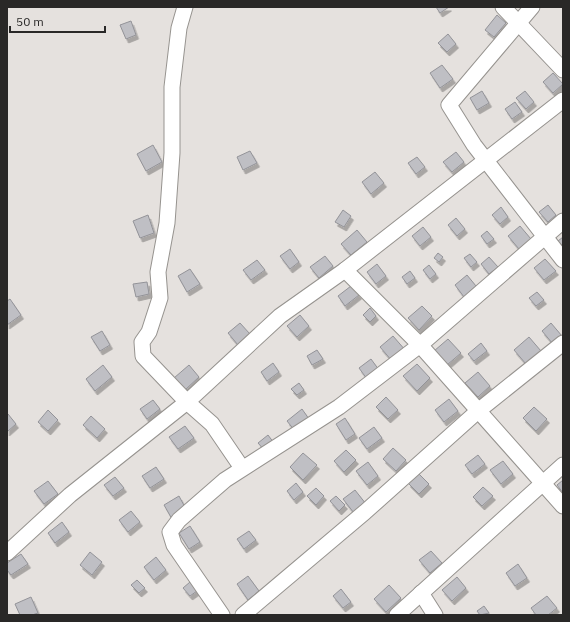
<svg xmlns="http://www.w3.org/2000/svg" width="570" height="622" font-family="'IBM Plex Sans',sans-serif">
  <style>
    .building { fill: #bfbfc4; stroke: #939398; filter: url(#shadow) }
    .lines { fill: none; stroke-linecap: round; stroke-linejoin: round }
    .street-casing { stroke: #96938f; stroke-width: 17 }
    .street { stroke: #fff; stroke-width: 15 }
  </style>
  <defs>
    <filter id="shadow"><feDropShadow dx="2.5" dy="4" stdDeviation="0" flood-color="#0004"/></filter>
  </defs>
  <rect width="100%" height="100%" fill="#e5e1de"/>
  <g class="building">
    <path d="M436,7h13l-9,6z"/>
    <path d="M497,15l9,8 -12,14 -9,-7z"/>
    <path d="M131,21l5,14 -10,4 -6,-14z"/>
    <path d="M448,34l8,10 -9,8 -9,-9z"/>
    <path d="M442,65l11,14 -13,9 -10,-15z"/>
    <path d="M553,73l10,11 -10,9 -10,-11z"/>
    <path d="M482,91l7,12 -12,7 -7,-12z"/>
    <path d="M525,91l9,11 -8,7 -10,-11z"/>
    <path d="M515,102l7,10 -10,7 -7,-10z"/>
    <path d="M153,145l9,17 -16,9 -9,-17z"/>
    <path d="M250,151l7,12 -14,7 -6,-13z"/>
    <path d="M456,152l8,10 -12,10 -9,-10z"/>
    <path d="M417,157l8,10 -9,7 -8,-11z"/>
    <path d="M375,172l9,11 -13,11 -9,-12z"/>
    <path d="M548,205l8,10 -8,7 -9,-10z"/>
    <path d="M501,207l7,10 -8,7 -8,-9z"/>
    <path d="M343,210l8,6 -7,11 -9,-5z"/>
    <path d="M148,215l6,18 -14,5 -7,-17z"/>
    <path d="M456,218l9,11 -8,7 -9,-11z"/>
    <path d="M520,226l11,13 -12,10 -11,-13z"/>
    <path d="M423,227l8,10 -11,9 -8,-10z"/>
    <path d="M357,230l10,12 -16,13 -10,-11z"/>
    <path d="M487,231l7,8 -7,5 -6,-8z"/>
    <path d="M563,237v9l-5,-5z"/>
    <path d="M290,249l9,13 -9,7 -10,-13z"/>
    <path d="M438,253l5,4 -4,5 -5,-4z"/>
    <path d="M470,254l7,8 -6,5 -7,-9z"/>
    <path d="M325,256l8,10 -14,12 -9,-11z"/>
    <path d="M489,257l9,10 -9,7 -8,-10z"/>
    <path d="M545,259l11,12 -12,9 -10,-12z"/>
    <path d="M257,260l8,10 -14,10 -8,-10z"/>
    <path d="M377,264l9,12 -10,8 -9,-12z"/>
    <path d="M429,265l7,9 -6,5 -7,-9z"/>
    <path d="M190,269l10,15 -13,8 -9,-16z"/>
    <path d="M410,271l5,7 -8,6 -5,-7z"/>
    <path d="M467,275l9,11 -12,11 -9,-12z"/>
    <path d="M147,282l2,12 -13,3 -3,-13z"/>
    <path d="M351,286l8,9 -14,11 -7,-10z"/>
    <path d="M537,292l7,8 -8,6 -7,-8z"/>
    <path d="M10,299l11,16 -14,10v-24z"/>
    <path d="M422,306l10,10 -13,14 -11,-12z"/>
    <path d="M370,308l6,8 -6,6 -7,-7z"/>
    <path d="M300,315l9,11 -12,11 -10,-11z"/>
    <path d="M240,323l10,11 -12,11 -10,-12z"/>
    <path d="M551,323l11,13 -9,8 -11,-13z"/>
    <path d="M102,331l8,14 -10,6 -9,-14z"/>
    <path d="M393,336l13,15 -13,11 -13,-15z"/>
    <path d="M529,337l12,14 -15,13 -12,-14z"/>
    <path d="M448,339l13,14 -14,12 -13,-14z"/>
    <path d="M481,343l6,8 -13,10 -6,-7z"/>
    <path d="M317,350l6,9 -11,6 -5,-9z"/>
    <path d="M371,359l8,11 -12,9 -8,-11z"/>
    <path d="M273,363l6,9 -12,9 -6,-9z"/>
    <path d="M417,364l13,14 -13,13 -14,-15z"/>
    <path d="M103,365l9,12 -17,14 -9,-12z"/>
    <path d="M189,365l10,12 -14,13 -11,-12z"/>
    <path d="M478,372l12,14 -12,11 -13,-14z"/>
    <path d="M299,383l5,7 -7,5 -6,-6z"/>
    <path d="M386,397l12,13 -10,9 -12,-12z"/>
    <path d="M449,399l9,12 -14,11 -9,-12z"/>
    <path d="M153,400l7,9 -13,10 -7,-10z"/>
    <path d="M534,407l13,12 -11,12 -13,-13z"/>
    <path d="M302,409l7,10 -14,12 -8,-10z"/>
    <path d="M48,410l10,10 -10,11 -10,-9z"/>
    <path d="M8,414l8,10 -9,8v-17z"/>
    <path d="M91,416l14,13 -8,9 -14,-13z"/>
    <path d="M345,418l10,16 -9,6 -10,-16z"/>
    <path d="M185,426l9,12 -16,11 -9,-12z"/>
    <path d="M374,427l8,11 -15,11 -8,-11z"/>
    <path d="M268,435l6,8 -9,8 -7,-8z"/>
    <path d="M393,448l13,12 -10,11 -13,-12z"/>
    <path d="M346,450l10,10 -12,12 -10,-11z"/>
    <path d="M303,453l14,12 -14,15 -13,-13z"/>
    <path d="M478,455l7,9 -13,10 -7,-9z"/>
    <path d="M503,461l10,13 -12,10 -11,-14z"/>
    <path d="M368,462l10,14 -11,9 -11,-14z"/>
    <path d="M156,467l8,12 -14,9 -8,-12z"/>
    <path d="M418,473l11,11 -10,10 -11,-11z"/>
    <path d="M115,477l9,11 -11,8 -9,-11z"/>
    <path d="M563,480v13l-6,-8z"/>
    <path d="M48,481l10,13 -14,10 -10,-13z"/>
    <path d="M296,483l7,9 -9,8 -7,-9z"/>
    <path d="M483,487l10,9 -11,10 -9,-9z"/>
    <path d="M316,488l8,8 -8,9 -9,-9z"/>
    <path d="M355,490l11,14 -12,9 -11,-14z"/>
    <path d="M179,496l8,15 -15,8 -8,-14z"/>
    <path d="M336,496l9,9 -6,6 -9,-10z"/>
    <path d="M131,511l9,11 -12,10 -9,-12z"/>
    <path d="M62,522l7,10 -14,11 -7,-10z"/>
    <path d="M190,526l10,16 -11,7 -10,-16z"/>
    <path d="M249,531l7,9 -12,9 -7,-10z"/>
    <path d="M431,551l11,12 -12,10 -11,-13z"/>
    <path d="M90,552l12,10 -10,13 -12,-10z"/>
    <path d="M21,554l7,10 -17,11 -4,-5v-7z"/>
    <path d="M156,557l10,13 -12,10 -10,-13z"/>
    <path d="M518,564l9,14 -12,8 -9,-13z"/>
    <path d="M248,576l11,15 -11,9 -11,-16z"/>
    <path d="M457,577l9,11 -14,13 -10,-11z"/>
    <path d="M137,580l8,8 -6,5 -8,-8z"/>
    <path d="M190,582l7,9 -7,5 -7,-8z"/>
    <path d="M389,585l12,13 -15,14 -12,-13z"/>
    <path d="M341,589l10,13 -8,6 -10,-12z"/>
    <path d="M547,596l10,12 -9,7h-12l-5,-7z"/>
    <path d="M31,597l7,16 -6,2h-12l-5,-11z"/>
    <path d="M484,606l5,7 -9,2 -3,-4z"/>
  </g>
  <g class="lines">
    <g class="street-casing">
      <g id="street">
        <path d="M185,7l-6,21 -7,59v66l-5,70 -9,49 2,26 -11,34 -7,10 1,14 44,46 25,22 30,44"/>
        <path d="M503,7l60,63"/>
        <path d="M532,7l-83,98 25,40 89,115"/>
        <path d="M345,270l75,75 143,161"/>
        <path d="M7,553l63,-58 117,-93 93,-86 65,-46 218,-170"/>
        <path d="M421,593l14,22"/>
        <path d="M222,615l-48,-70 -4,-13 9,-12 46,-40 114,-73 81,-62 143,-124"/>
        <path d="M243,615l122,-103 113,-101 85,-68"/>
        <path d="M397,615l166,-150"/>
      </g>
    </g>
    <use href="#street" class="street"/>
  </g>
  <rect width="570" height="622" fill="none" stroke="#292827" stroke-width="16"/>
  <path d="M10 26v6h95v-6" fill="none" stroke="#292827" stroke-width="2"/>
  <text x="16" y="26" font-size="12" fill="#292827" stroke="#e5e1de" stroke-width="3" paint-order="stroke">50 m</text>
</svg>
